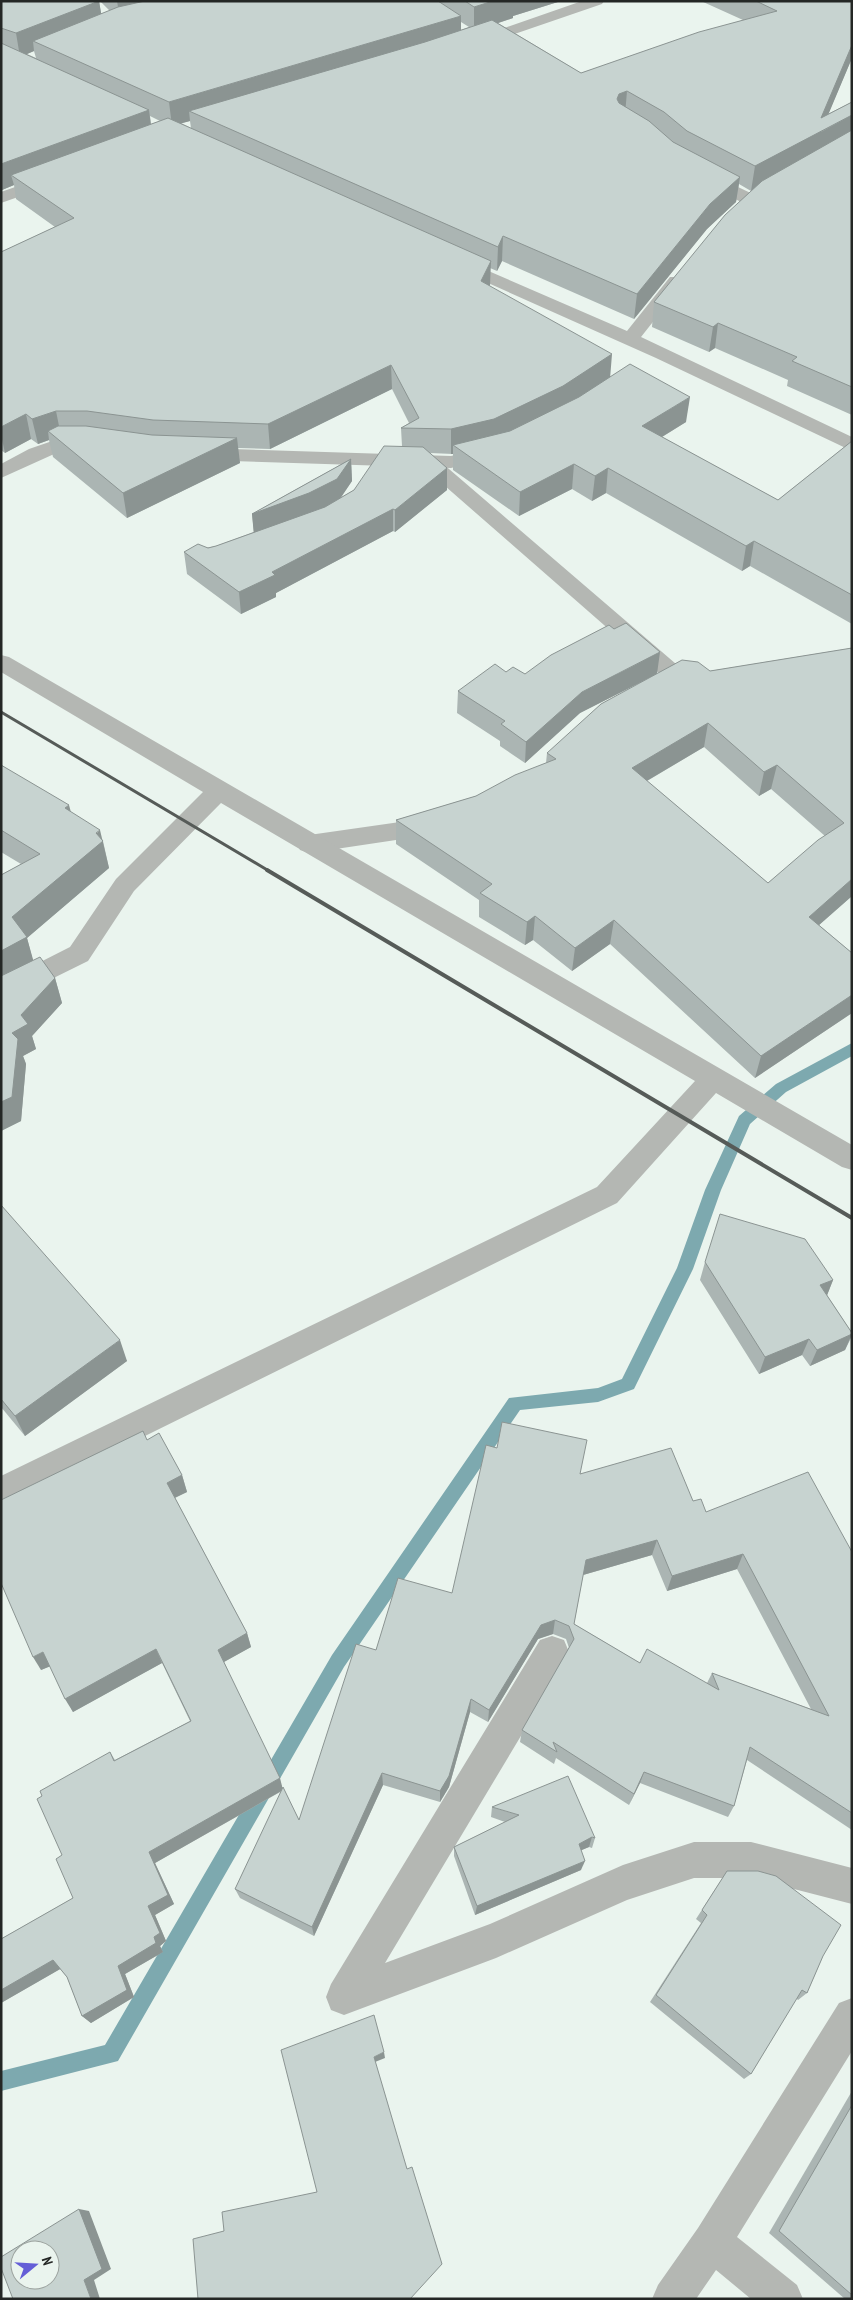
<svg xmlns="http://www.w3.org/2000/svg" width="853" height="2300" font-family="'PT Sans Narrow',sans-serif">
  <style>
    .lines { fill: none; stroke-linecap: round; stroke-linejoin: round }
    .stream { fill: #7da9af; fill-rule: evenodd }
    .service { fill: #b4b7b3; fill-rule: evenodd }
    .minor { fill: #b4b7b3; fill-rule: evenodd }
    .rail-far1 { stroke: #565b58; stroke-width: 3 }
    .rail { stroke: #565b58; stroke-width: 4 }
    .wall { fill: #abb5b3; fill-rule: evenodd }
    .shaded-wall { fill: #8b9492 }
    .building { fill: #c7d3d0; stroke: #8b9492; fill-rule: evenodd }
  </style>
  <rect width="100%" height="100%" fill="#eaf4ee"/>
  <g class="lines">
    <path class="stream" d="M852,1043v13l-66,36 -36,32 -29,66 -28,79 -59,120 -36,13 -78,8 -176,257 -226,394 -117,30v-20l104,-26 227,-390 177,-257 89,-10 24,-9 55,-111 28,-78 34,-74 37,-32z"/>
    <g class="service">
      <path d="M704,171l53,25 3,4 -3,4h-12l-47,-24 -2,-4 2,-4z"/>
      <path d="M428,455l7,2 248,213 3,5c-7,12 -29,21 -42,17l-3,-5 3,-5 16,-8 -239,-209 -3,-4 3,-4z"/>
      <path d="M433,813l8,3 4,6 -4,6 -25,9 -107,16 -9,-3 -3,-6 3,-6 9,-3 105,-15z"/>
      <path d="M552,1636l12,4 5,12 -5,12 -179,299 105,-39 133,-59 71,-23h57l101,26v36l-101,-26h-57l-67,22 -131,58 -152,57 -13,-5 -5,-13 5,-13 209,-344z"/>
    </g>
    <g class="minor">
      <path d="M582,1h22l-2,3 -122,42 -5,2 -8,-5 3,-3z"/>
      <path d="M49,175l6,1 2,4 -2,4 -54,19v-11z"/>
      <path d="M456,257l171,74 43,-54h12l3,4 -3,4 -41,52 211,100v14l-196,-93 -206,-92 -3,-4 3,-4z"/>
      <path d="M61,438l34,2 3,4 -3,4 -32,2 -62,28v-14l28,-15z"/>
      <path d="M489,447l7,2 3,4 -3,4 -45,11 -251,-8 -7,-2 -3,-4 3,-4 7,-2 251,8z"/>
      <path d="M1,655l8,2 843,488v25l-10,-3 -126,-74 -99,110 -616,304v-31l596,-289 98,-106 -474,-278 -87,88 -46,70 -87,43v-22l69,-35 46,-68 87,-87 -202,-120z"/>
      <path d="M852,1998v53l-115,186 60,48 6,14h-52l-35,-29 -20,29h-44l6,-14 40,-57 141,-225z"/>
    </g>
    <path class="rail-far1" d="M1,712l268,159"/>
    <path class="rail" d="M267,870l585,348"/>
  </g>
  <g class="wall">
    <path d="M1,1h98l2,13 9,-3 -10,-10h461l-48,15v2l-15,5 83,50 162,-53 -42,-19h151v57l-24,56 24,-12v313l-65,-29 1,-6 -73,-32 -6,4 -57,-25 2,-25 99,-112 -2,1 -12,-7 -3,18 -29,27 -73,90 -132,-58 -5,10 -7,-3v18l120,91 76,45 -24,15 116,63 74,-59v183l-102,-58 -8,5 -136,-78 -14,8 -20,-12 -53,27 -66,-46v-16l-23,-1 17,37 -52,42 -2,-1 -117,62v4l-35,17 -54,-40 -3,-22 32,-6 38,-14 -2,-18 99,-55 1,22 -12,17 14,-8 48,-44 -1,-18 8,-5 -17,-34 -122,60 -32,-1 2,15 -113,55 -74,-61 -4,-17 -11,4 -7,-5 -26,14 -4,-3v-198l54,-25 -39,-28 -2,-14 -12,5 -1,-1zM461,22l8,5 -8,3zM34,51l2,7 -9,-4zM150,116l10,5 -9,3zM190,121l1,7 -10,-5z"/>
    <path d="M852,648v248l-33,29 33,28v60l-97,65 -145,-134 -38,27 -39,-31 -8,5 -46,-28v-17l-83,-56v-24l80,-24 70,-33 1,-10 163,-82zM704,747l55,49 12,-7 54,47 -57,47 -121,-102z"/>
    <path d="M506,672l19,2h132l-77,39 -55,50 -25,-17v-5l-43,-28 1,-22z"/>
    <path d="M1,765l70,47 31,28 1,1 6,27 -82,70 6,23 22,17 7,25 -30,33 4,13 -13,7 3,8 -5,57 -20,10v-256l20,-11 -20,-12z"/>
    <path d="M1,1205l126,156 -102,75 -24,-29z"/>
    <path d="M705,1262l128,18 -6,15 25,38v3l-7,14 -35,16 -8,-11 -43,19 -59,-94z"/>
    <path d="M147,1440l35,35 5,17 -12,6 72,135 4,14 -27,15 59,127 16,31 77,-170 76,-57 129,-119 112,27 13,11 146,40v278l-105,-70 -13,46 -6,11 -88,-34 -11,22 -73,-47 -2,6 -34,-22 2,-12 47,-82 -3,-9 -13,-5 -15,5 -50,83 -18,-10 -21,75 -9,15 -57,-17 -69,151 -74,-38 -5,-9 47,-98 -127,72 19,41 -19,11 11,26 -6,5 3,6 -38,22 9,23 -43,26 -9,-7 -15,-39 -7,-8 -59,34v-64l72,-41 -11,-43 -20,-59 68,-44 5,8 75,-39 -28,-58 -89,49 -23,-46 -9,4zM652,1555l15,36 70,-22 74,140 -99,-36 -5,10 -67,-20 -66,-39 9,-49z"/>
    <path d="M492,1807l103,31 -3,10 -3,-1 -8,3v20l-106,45 -21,-59v-9l51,-25 -14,-5z"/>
    <path d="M727,1871l96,85 -16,37 -9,7 -2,-2 -45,76 -7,5 -94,-77 51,-79 -5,-4z"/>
    <path d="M852,2091v208h-7l-76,-66z"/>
  </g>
  <g class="shaded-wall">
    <path d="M99,1l4,23 -70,17 1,10 -14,6 -4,-24z"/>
    <path d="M117,1h76l-73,18z"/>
    <path d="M493,1h68l-48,15v2l-39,13v-24z"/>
    <path d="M461,16v23l-272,72 1,10 -18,5 -3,-24z"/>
    <path d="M852,45v13l-31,74 31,-17v22l-101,54 4,-25 66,-48z"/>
    <path d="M627,91l-2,24 -8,-16 2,-5z"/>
    <path d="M149,110l3,24 -141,41 3,10 -12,5 -1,-6v-20z"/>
    <path d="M740,177l-4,25 -29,27 -73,90 3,-25 73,-90z"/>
    <path d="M503,236l-1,25 -5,10 1,-24z"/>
    <path d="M491,261l-1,25 -9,-5z"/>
    <path d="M718,323l-3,25 -6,4 4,-25z"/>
    <path d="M612,354l-2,25 -49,31 -68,34 -40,1v9h-2v-25z"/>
    <path d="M391,365l1,24 -122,60 -2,-25z"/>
    <path d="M690,397l-4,25 -47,29 3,-25z"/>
    <path d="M56,411l5,25 -13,-5 1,9 -11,4 -6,-25z"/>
    <path d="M26,414l5,25 -26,14 -4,-18v-8z"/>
    <path d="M237,438l3,25 -113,55 -4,-25z"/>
    <path d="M351,459l1,22 -14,21 -84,34 -2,-22z"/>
    <path d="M574,464l-2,25 -53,27 1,-24z"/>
    <path d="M447,468v22l-52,42v-22z"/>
    <path d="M608,468l-2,25 -14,8 3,-25z"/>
    <path d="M393,509v22l-117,62v4l-35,17 -2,-22 33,-20z"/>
    <path d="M754,541l-4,25 -8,5 4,-25z"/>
    <path d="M660,652l-3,22 -77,39 -55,50 1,-21 56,-50z"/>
    <path d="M708,723l-4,24 -76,45 4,-24z"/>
    <path d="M777,765l-6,24 -12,7 5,-24z"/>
    <path d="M69,805l7,26 -11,-23z"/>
    <path d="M100,830l9,38 -82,70 7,25 -33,18v-30l11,-34z"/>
    <path d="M852,879v17l-50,44 7,-23z"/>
    <path d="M535,916l-2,24 -8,5 2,-23z"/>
    <path d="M614,920l-4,24 -38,27 3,-23z"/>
    <path d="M55,978l7,25 -30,33 4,13 -13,7 3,8 -5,57 -20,10v-29l11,-69 9,-18z"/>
    <path d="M852,995v18l-97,65 6,-22z"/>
    <path d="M833,1280l-7,18 -6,-13z"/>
    <path d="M852,1334l-7,16 -35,16 7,-16z"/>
    <path d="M809,1339l-7,16 -43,19 6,-17z"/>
    <path d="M120,1340l7,21 -102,75 -10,-20z"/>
    <path d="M182,1475l5,17 -15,7 -5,-16z"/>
    <path d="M657,1540l-5,15 -69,20 3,-15z"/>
    <path d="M743,1554l-6,15 -70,22 5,-15z"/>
    <path d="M555,1620l-2,14 -15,5 -50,83 1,-12 52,-85z"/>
    <path d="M247,1633l4,14 -29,16 -4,-13z"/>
    <path d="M156,1649l6,14 -89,49 -8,-13z"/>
    <path d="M43,1652l8,14 -10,4 -8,-13z"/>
    <path d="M471,1699l-1,13 -21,75 -9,15v-11z"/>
    <path d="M644,1772l-4,11 -11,22z"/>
    <path d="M382,1773l1,12 -69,151 -2,-9z"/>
    <path d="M280,1778l3,12 -128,73 19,41 -19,11 11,26 -6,5 3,6 -38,22 9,23 -43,26 -9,-7 36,-50 36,-29 -6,-31 1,-54z"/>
    <path d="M592,1837l-3,10 -14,6 4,-9z"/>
    <path d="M585,1861l-4,9 -106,45 2,-9z"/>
    <path d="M53,1960l9,8 -61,35v-13z"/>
    <path d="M384,2052l1,6 -10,4 -1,-5z"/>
    <path d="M79,2209l10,2 22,58 -17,11 6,19h-9l-7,-19z"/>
  </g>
  <g class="building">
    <path d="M1,1h98l-83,32 -15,-5z"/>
    <path d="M145,1h293l23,15 -292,86 -136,-61 85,-34z"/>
    <path d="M465,1h28l-19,6z"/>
    <path d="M756,1h96v44l-31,73 31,-16v13l-97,51 -68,-35 -23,-19 -37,-21 -8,3 -2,5 2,4 30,18 24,21 67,35 -30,27 -73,90 -134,-58 -5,11 -309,-136 236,-69 67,-22 89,53 118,-41 78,-21z"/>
    <path d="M1,43l148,67 -148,54z"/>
    <path d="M168,118l323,143 -10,20 131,73 -49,32 -69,33 -43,10 -50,-1 18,-10 -28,-53 -123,59 -115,-4 -66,-9h-31l-24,8 -6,-5 -25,13v-175l73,-34 -63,-43z"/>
    <path d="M852,130v257l-60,-26 5,-4 -79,-34 -5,4 -59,-25 71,-87 37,-34z"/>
    <path d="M630,364l60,33 -48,29 136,74 74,-59v154l-98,-54 -8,5 -138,-78 -13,8 -21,-12 -54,28 -67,-47 57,-14 69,-34z"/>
    <path d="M58,426h28l66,9 85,3 -114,55 -75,-62z"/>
    <path d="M384,446l39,1 24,21 -52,42 -2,-1 -121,63 3,3 -36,17 -55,-40 14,-8 10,4 8,-2 109,-39 29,-17z"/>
    <path d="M351,459l-14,20 -28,14 -57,21z"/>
    <path d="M626,623l34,29 -78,40 -56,50 -25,-18 4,-3 -47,-30 37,-27 11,8 7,-5 12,7 26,-19 58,-30 5,4z"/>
    <path d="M852,648v231l-43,38 43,36v42l-91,61 -147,-136 -39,28 -40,-32 -8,6 -47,-29 12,-9 -96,-64 80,-24 39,-21 41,-16 -9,-6 54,-49 81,-44 16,2 12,9zM708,723l56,49 13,-7 67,58 -26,17 -50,43 -136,-115z"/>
    <path d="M1,765l68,40 -4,3 35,22 -4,3 7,8 -91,76 15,20 -26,14v-76l39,-21 -39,-24z"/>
    <path d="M40,957l15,21 -34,37 7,9 -16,9 6,6 -6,58 -11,5v-126z"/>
    <path d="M1,1205l119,135 -105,76 -14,-17z"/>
    <path d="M720,1214l85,25 28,41 -13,5 32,48v1l-35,16 -8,-11 -44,18 -60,-95z"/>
    <path d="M502,1422l85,18 -7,34 91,-26 22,53 8,-2 5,13 102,-40 44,80v261l-102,-66 -16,59 -90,-34 -10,22 -81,-52 4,10 -35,-22 52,-91 -5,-13 -14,-6 -14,5 -52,85 -18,-11 -22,77 -9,15 -58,-18 -70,154 -77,-38 48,-102 16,33 57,-176 20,6 22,-72 54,15 34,-148 11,3zM657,1540l15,36 71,-22 86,162 -117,-43 7,17 -72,-41 -7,14 -66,-39 12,-64z"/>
    <path d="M143,1431l4,9 12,-7 23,42 -15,8 80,150 -29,17 62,128 -131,74 19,43 -20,11 12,27 -6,4 2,6 -38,23 9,24 -45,26 -15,-39 -14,-17 -52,30v-51l72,-41 -17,-39 6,-4 -25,-56 5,-3 -2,-5 70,-39 4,9 77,-40 -35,-72 -91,50 -22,-47 -10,5 -32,-74v-83z"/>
    <path d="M568,1776l27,62 -3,-1 -13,7 6,17 -108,45 -23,-59 65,-32 -27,-8z"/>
    <path d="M727,1871h31l18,5 65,49 -18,31 -16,37 -5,-3 -51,84 -95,-79 51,-80 -5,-5z"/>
    <path d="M374,2015l10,37 -10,5 33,112 5,-2 30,97 -32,35h-212l-5,-60 31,-8 -2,-19 95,-20 -36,-142z"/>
    <path d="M852,2105v190l-73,-64z"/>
    <path d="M79,2209l23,60 -18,11 7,19h-78l-12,-31v-11zM20,2250h30v30h-30z"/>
  </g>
  <rect width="853" height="2300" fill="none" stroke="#242725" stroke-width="5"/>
  <g transform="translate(35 2265) rotate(72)"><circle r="24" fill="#eaf4ee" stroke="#9ba29e"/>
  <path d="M0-4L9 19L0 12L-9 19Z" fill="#645ed7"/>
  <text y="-8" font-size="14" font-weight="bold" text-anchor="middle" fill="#242725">N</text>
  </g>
</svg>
